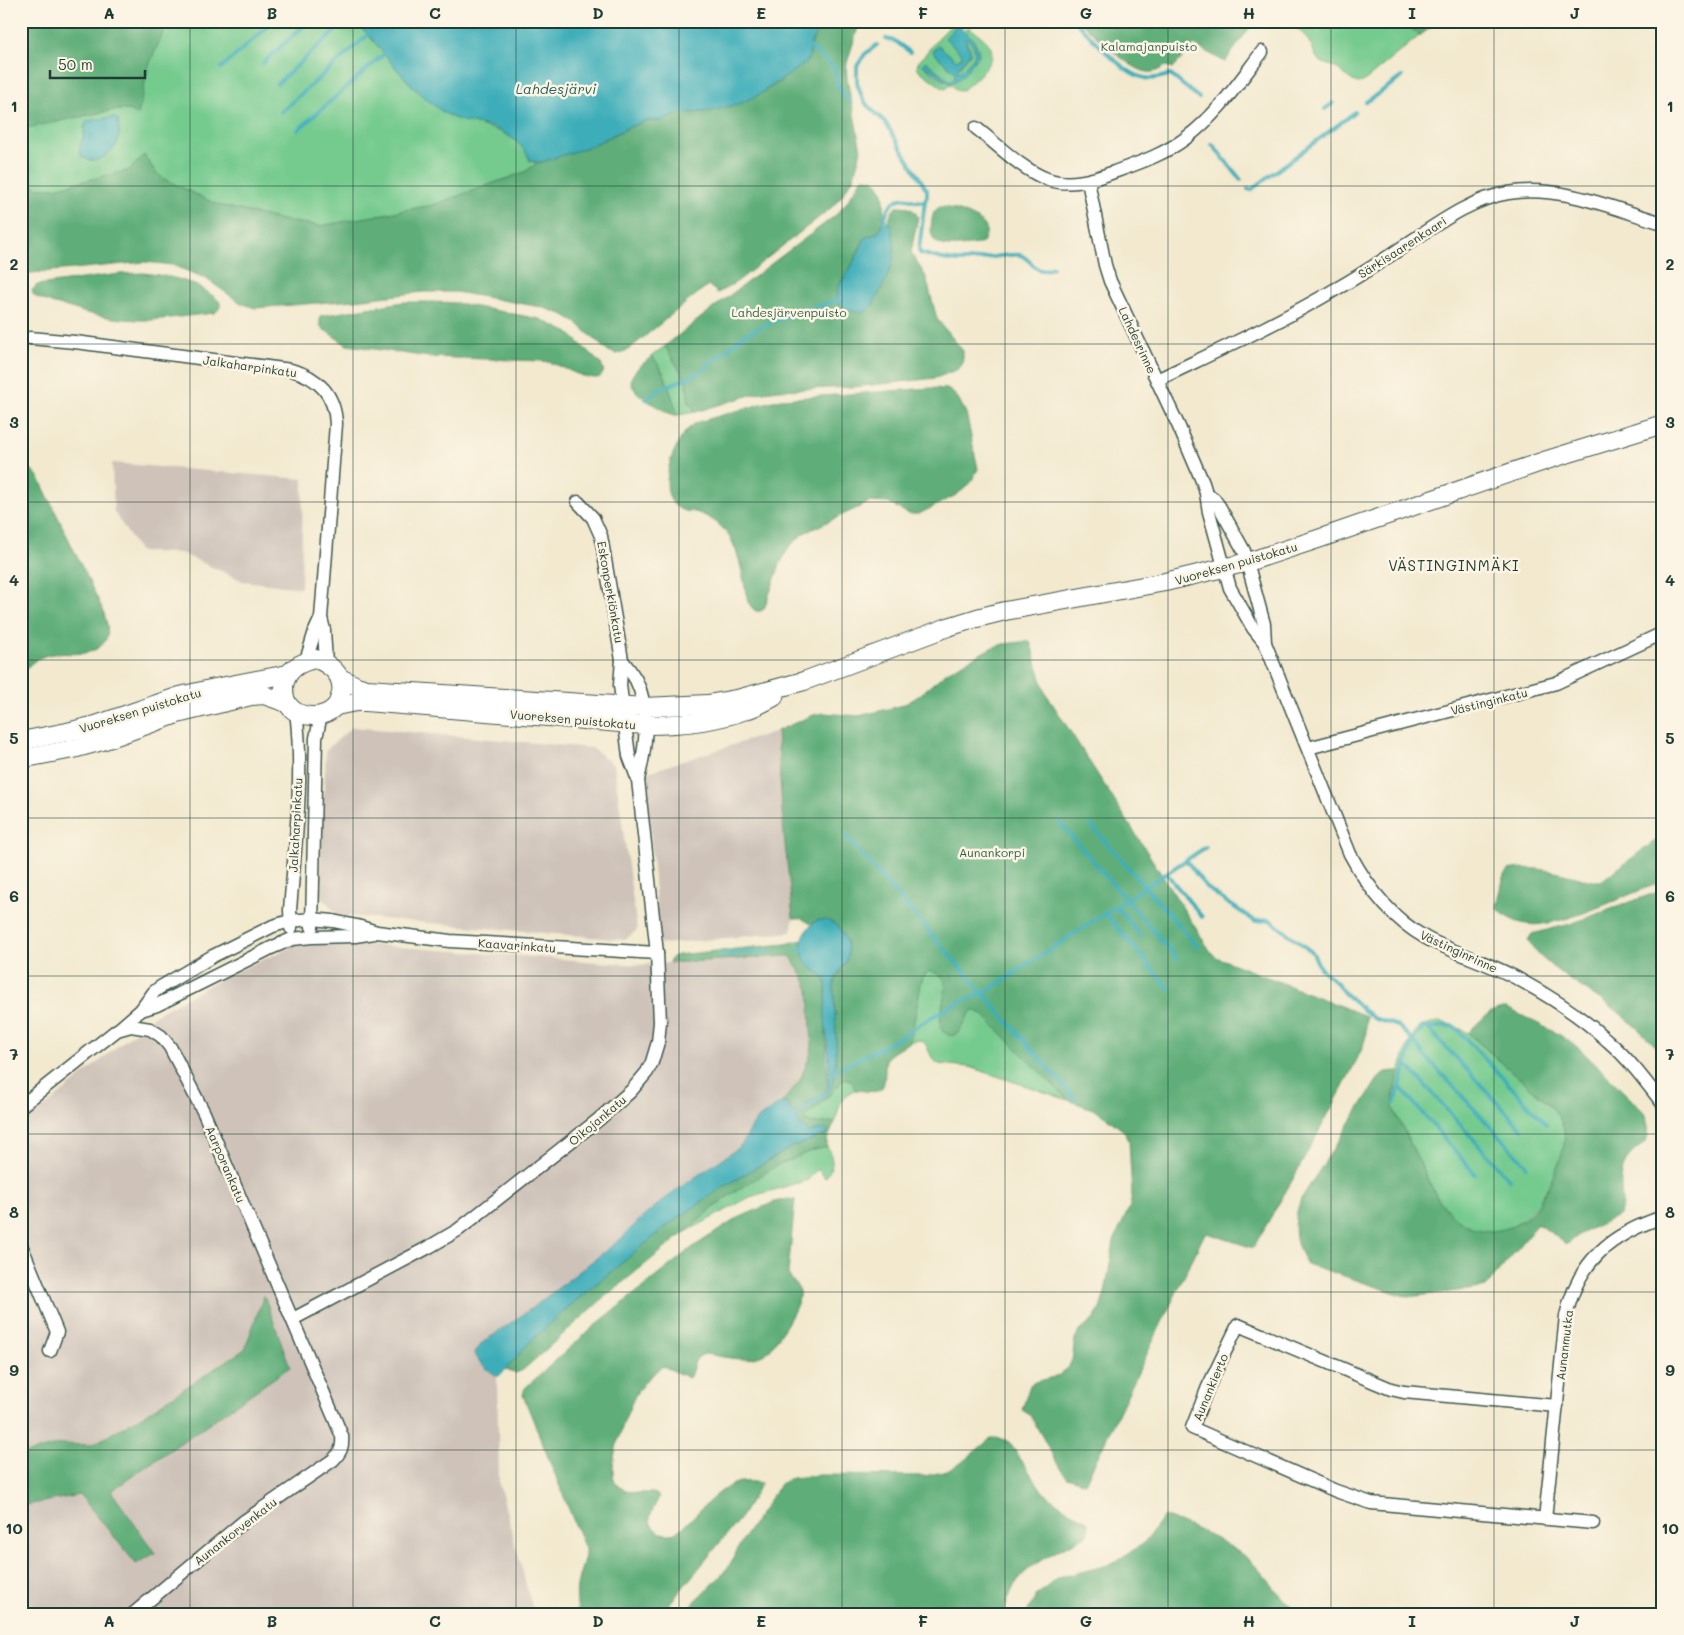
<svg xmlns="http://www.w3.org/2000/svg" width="1684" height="1635" font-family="Mali,sans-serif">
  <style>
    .industrial { fill: #cec2b9 }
    .green { fill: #74ca8e; stroke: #4a8461; fill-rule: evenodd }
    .forest { fill: #5fae79; stroke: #3f7656 }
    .water { fill: #3eaeb9; stroke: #2e7676; fill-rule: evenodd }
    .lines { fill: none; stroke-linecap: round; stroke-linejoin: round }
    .stream { stroke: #3eaeb9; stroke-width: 4 }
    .street-casing { stroke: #3f574b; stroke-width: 15 }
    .secondary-casing { stroke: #3f574b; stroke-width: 20 }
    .street { stroke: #fff; stroke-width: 12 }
    .secondary { stroke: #fff; stroke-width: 18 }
    .grid { fill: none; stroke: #1f3d34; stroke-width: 1; stroke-opacity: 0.55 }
    .labels { text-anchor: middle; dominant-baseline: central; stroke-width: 5; stroke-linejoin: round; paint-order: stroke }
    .park-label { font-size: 12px; fill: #34604a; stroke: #fcf5e5 }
    .street-label { font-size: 12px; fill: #1f3d34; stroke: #fcf5e5 }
    .water-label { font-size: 14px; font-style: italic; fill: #285f5c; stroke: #fcf5e5 }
    .quarter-label { font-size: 15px; letter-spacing: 1px; fill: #1f3d34; stroke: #fcf5e5 }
    .neatline { fill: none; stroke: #1f3d34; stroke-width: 2 }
    .grid-label { font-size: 16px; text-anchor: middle; font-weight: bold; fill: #1f3d34 }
  </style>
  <rect width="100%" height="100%" fill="#fcf5e5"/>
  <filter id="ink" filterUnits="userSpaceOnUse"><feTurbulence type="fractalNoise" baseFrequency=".02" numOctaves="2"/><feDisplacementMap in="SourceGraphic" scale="10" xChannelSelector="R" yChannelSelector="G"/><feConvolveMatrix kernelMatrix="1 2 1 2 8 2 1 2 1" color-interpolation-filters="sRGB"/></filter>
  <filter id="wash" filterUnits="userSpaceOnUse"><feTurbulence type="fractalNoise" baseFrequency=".0096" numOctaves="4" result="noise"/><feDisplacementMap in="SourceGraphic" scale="20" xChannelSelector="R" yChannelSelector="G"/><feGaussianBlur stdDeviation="1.12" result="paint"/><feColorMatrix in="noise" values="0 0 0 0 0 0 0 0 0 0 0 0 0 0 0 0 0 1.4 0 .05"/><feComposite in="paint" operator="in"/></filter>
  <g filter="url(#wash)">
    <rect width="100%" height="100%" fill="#f2e9cf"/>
    <g class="industrial">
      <path d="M112,463l191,16 -2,109 -58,-7 -62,-28 -41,-1 -26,-40z"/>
      <path d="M352,727l240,21 22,17 23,165 -12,10 -287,-25 -19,-21 7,-144z"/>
      <path d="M777,731l6,94 10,84 -1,23 -130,12 -3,-1 -13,-166 2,-5z"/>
      <path d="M307,940l331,25 150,-10 16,23 5,12 3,56 -2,10 -11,27 -17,19 -26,18 -12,21 -6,7 -67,45 -38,33 -11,12 -87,68 -57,41 4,18 15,11 2,108 35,130h-513v-492l14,-7 120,-100 67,-37z"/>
    </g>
    <g class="green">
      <path d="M168,21h186c12,10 21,22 31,34 13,16 30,36 46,47 5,3 9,9 15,12 28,13 73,13 84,47l7,2 -12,9 -92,33 -112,21 -35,-5 -68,-16 -54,-25 -8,-7 -12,-18 -14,15 -75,18h-17l-4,-2 -5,-13 2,-3 -8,-11h-2v-30l92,-19h16l9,4 10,-47zM113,117l5,3v24l-26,17 -10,-5c-6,-12 5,-18 2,-29l3,-6z"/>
      <path d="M955,21h3l-1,5 -11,13 17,16 -7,6 -17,-15 -5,3 -1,3 22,20 1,2 -4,6h-3l-24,-19 -3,3c8,7 22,21 33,17l24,-27 -2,-8 -12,-16 1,-2h4c6,4 13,9 18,15 14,16 -14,37 -25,47 -8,3 -7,-3 -13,-6l-4,5 -3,-1 -23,-17 -3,-4 1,-4 22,-27z"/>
      <path d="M1284,21h120l15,15 -56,46 -5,1c-8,-2 -12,-8 -19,-13 -7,-6 -15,-4 -21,-11 -4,-4 -4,-10 -7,-14 -6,-11 -16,-20 -27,-24z"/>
      <path d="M966,38l8,7 1,8 -2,5 -14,14 -2,-2 13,-16v-7l-5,-7z"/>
      <path d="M665,346l21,34 3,22 7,10 -18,3 -14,-42 -12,-17z"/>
      <path d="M930,971l9,3 6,6 13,53 11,-20 4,-3 8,3 87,87 -98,-33 -31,-3c-15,-8 -7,-30 -29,-22l12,-63 4,-6z"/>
      <path d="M1438,1022c12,1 20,5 30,11l81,71c6,7 13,16 15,26 3,18 -6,36 -13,51 -16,31 -41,63 -80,46 -8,-4 -15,-8 -22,-15 -13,-14 -21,-31 -29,-49 -9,-18 -18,-36 -27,-55 1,-18 12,-69 26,-80 5,-4 12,-5 19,-6z"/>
      <path d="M845,1078l7,3 3,9c-16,6 -15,17 -20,32 -10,0 -23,5 -30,-2l1,-4 15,-12z"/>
      <path d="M827,1147c7,13 7,20 -2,31l-6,-8 -4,1 -7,9 -58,17 -66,36c40,-35 89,-75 143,-86z"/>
    </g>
    <g class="forest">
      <path d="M21,21h147l-20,46 -10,48 -9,-5h-16l-92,19z"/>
      <path d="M824,21h36l-14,45 1,13 14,71 -7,27 -13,20 -10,11 -93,73 -20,12 -10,-8 -80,65 -12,4 -10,-4 -29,-27 -15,-9 -21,-7 -85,-15h-33l-68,8 -100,8 -14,-5 -36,-25 -33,-13 -27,-3 -124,12v-51l7,-5c2,-7 -1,-16 -7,-20v-17l8,-8 5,13 4,2h17l75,-18 14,-15 12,18 8,6 54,26 68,16 34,5 113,-21 92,-33 12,-9 5,-1 49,-16 39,-19 16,-6h16l16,-7 34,-3 29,-8 19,-9 21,-13 29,-26c0,-13 6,-24 14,-34z"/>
      <path d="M1080,21h162l9,5 -26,36 -31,-17 -21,23 -7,-2c-6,3 -11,7 -18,6 -17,-1 -54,-38 -68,-51z"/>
      <path d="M1404,21h36l-21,15z"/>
      <path d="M864,178c25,-1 22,35 16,50 -3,7 -11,6 -15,11 -6,7 -10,23 -16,32 -3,6 -11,12 -12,19 -1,5 0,10 2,15h34c12,-26 27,-53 17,-81l-3,-2c6,-11 7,-20 22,-14 5,2 6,4 9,9l-7,35 15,25 11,42 26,32v7l-1,7 -4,4 -22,9 -83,9 -74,3 -22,3 -61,19 -7,-10 -3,-22 -21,-34c56,-45 114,-88 171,-131l11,-13 14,-22z"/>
      <path d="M940,207c10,-1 40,10 45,19 3,5 0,12 -2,17l-4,1c-22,2 -54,10 -47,-24 1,-7 2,-10 8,-13z"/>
      <path d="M143,273c28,3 54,8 76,28 3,5 0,9 -5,12l-62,7h-15l-25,-2 -26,-5 -15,-5 -17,-4 -18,-7 -3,-3 -1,-4 5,-5 82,-11z"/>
      <path d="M403,302h29l24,1 84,16 29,14 32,31c4,7 3,10 -3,14 -20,1 -36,-14 -55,-17l-114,-4 -82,-12 -24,-16 -3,-4v-9z"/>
      <path d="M652,356c14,17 19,39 26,59h-6c-11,-7 -47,-22 -40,-39 4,-8 14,-14 20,-20z"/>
      <path d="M931,388l16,1 5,3 6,6 8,15 12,56 -6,11 -8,9 -8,6 -37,19h-10l-21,-11 -18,-1 -66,31 -15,14 -9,17 -16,45c-8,6 -12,-1 -16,-7 -5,-22 -7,-47 -19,-66 -8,-12 -20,-20 -34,-24 -5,-1 -10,0 -15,-3 -19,-9 -13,-40 -7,-55 6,-13 12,-26 25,-32l59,-17 24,-6z"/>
      <path d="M21,465c9,2 13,6 18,13l64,132c4,14 10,28 -5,38 -18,11 -38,1 -56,9 -9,3 -15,11 -21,17z"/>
      <path d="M1030,641l15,51 166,260 5,5 150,59v20l-4,13 -19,38 -50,92 -40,69 -46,-15 -3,2 -119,248 -18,-6 -6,-7 -27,-48 -4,-7 -8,-5 8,-25 5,-3 23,-6 11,-10 3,-6 3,-21 3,-6 16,-14 6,-10 5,-16 9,-52 16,-35 2,-11 -3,-54 -4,-9 -27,-21 -30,-11 -87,-87 -8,-3c-7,6 -11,22 -19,25 -2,1 -5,1 -7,-1 -16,-6 2,-40 -2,-52 -2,-7 -8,-9 -15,-11l-4,2 -4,6 -12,63c-7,5 -18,10 -23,16 -2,4 -2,8 -2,12 0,26 -7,22 -30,20l-3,-9 -7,-3 -24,26 -15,12 -1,4c8,7 20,2 30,2l-8,18v7l-14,3 -35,15 -55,34 -39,34 -77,62 -84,75 -7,3 -10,-4 24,-27 38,-35 99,-81 56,-39 67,-39 25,-11 10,-1 -2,-7 -15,3 -11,-12 1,-3 31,-25c9,-23 7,-57 6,-82 0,-8 -2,-18 -1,-27 1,-4 3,-7 6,-10l-22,-53 -7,4 -10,-6h-8l-10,-93 -6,-94 36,-16 11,-2 35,3 37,-9 11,-4 10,-6 30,-25 44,-24 12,-4z"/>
      <path d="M1663,835v47c-40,13 -80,36 -121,42 -15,3 -37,-4 -45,-17l7,-32 4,-5c27,-6 57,5 84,11h9z"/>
      <path d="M1663,890v164c-15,-17 -33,-33 -51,-47 -22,-15 -74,-44 -84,-67l4,-6 38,-10z"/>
      <path d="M802,940l-1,6 9,21 14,10 2,5 -1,33 3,73 -3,5 -31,20 -7,-10 -5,-1 17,-20 11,-26 2,-10 -3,-56 -5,-12 -14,-22 -121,7 3,-6 5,-2 108,-11z"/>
      <path d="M1502,1008h5l53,27 20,14 64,63c15,40 -13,28 -21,57 -1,6 -3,13 -2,19 0,9 3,19 -2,27l-39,19 -11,9 -3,1 -26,-19h-3l-51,62 -4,1 -74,9 -101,-33c-14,-20 -15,-42 -6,-65l77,-120c7,-8 12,-8 22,-8l-6,21 -1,16c9,19 18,37 27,55 8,18 16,36 29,49 21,22 52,25 76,7 12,-9 19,-25 26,-38 7,-15 16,-33 13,-51 -2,-10 -9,-19 -15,-26l-81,-71c10,-10 20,-22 34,-25z"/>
      <path d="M788,1199l7,1 -7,74c3,6 10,11 11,17 3,14 -22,48 -30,60 -17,14 -43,6 -63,3 -14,2 -11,14 -17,24l-26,-12c-10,8 -21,17 -27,28 -8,14 -34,80 -18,92 6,4 16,7 22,7 7,0 13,-2 19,3 -2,7 -8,15 -9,22 -1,10 11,17 20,16 4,0 7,-2 11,-5 15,-14 40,-44 60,-47 6,-1 14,0 20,1l-20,34 -80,97h-83c-1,-11 -3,-23 0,-33 2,-11 8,-21 7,-32l-62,-154 2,-7 68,-61 100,-80 43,-28 38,-17z"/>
      <path d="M264,1295l26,72 -179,124 44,62 -19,11 -56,-69 -59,11v-51l39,-11 32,1 55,-32 98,-64z"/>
      <path d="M995,1438l8,1 6,3 34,50 19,14 26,16 1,5 -2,8c-20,11 -55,27 -68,44 -8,10 -12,23 -16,35h-321l35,-34 12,-14 14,-27 37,-55 12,-6 26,-3 107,1 22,-5 14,-8 28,-23z"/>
      <path d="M1164,1516c27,11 56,22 80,40 22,16 34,42 57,58h-275l11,-19 18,-15 10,-4 43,-11 8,-4 27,-17z"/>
    </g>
    <g class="water">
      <path d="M354,21h470l-12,19 -2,7v8l-4,8 -46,31 -19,9 -29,8 -34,3 -16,7h-16l-17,6 -38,19 -49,16 -12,-1c-5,-17 -27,-31 -43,-35 -14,-3 -28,-4 -41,-12 -22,-14 -44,-38 -61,-59 -10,-12 -19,-24 -31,-34z"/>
      <path d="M956,26c10,4 25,19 22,30 -8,9 -17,26 -29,27l-27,-19 3,-3 24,19h3l4,-6 -1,-2 -22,-20 5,-7 18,15 6,-3v-3l-17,-16zM966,38l7,7 2,8 -2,5 -14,14 -2,-3 14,-17 -6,-12z"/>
      <path d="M113,117l5,3c1,7 2,15 0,21 -1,5 -4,7 -7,10 -10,9 -18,13 -30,5 -5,-12 6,-18 3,-29l3,-6z"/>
      <path d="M884,222l6,2c10,27 1,47 -12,71 -7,12 -9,21 -26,16 -7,-2 -11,-4 -15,-11l2,-15 11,-16 13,-26 2,-5 12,-5z"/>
      <path d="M818,920c19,-1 26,11 30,28 3,17 -14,24 -14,38 0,29 7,77 -4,104 -4,9 -23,20 -32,27l-1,3 11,12 17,-3 2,1 1,4 -38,14 -67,39 -56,39 -99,81 -38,35 -24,27 -7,7h-2c-9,-6 -19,-13 -22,-23l7,-10 53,-37 87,-68c33,-37 76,-62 116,-90l6,-7 12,-21 26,-18c7,0 7,9 12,11l33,-23c5,-16 -1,-55 -2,-73 -1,-12 3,-24 1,-35 -2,-8 -12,-11 -17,-16 -13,-16 -8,-36 9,-46z"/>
    </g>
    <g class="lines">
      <g class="stream">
        <path d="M1075,21c16,15 49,54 70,57 8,2 17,-1 24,-3l3,1 27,22"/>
        <path d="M960,27l5,-6"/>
        <path d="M886,39l9,2 15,11"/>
        <path d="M877,45l-12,9 -8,12v17l5,14 5,8 18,17 42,68v6l-2,5c-7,2 -10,0 -17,-2 -14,-3 -22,10 -24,23"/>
        <path d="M810,47l17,14 8,8 4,19 10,13"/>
        <path d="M263,63l46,-42"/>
        <path d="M221,68l53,-47"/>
        <path d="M277,84l69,-63"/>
        <path d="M1366,102l36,-25"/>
        <path d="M1325,109l8,-6"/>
        <path d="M281,112l88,-78"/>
        <path d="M298,130l86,-76"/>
        <path d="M1212,144l29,36"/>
        <path d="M1248,189l3,1 104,-78"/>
        <path d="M925,201l-6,49 1,3c15,4 30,9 45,8 11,-1 47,-8 55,-6 14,5 14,22 33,12"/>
        <path d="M646,399l16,-11 30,-12 12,-7 40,-34 33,-15 60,-20"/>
        <path d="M1059,822l118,136"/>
        <path d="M1091,825l106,121"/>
        <path d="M846,836l229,263"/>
        <path d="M1186,860l20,27 16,12 33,22 15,-1 43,33 7,15 18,16 6,9 29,25 25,8 15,14 12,16 102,110"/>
        <path d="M1166,873l36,44"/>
        <path d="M1116,906l25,30"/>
        <path d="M1105,913l65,77"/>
        <path d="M797,950l4,-1"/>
        <path d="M720,955l51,-4"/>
        <path d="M1427,1027l95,102"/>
        <path d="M1407,1065l102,114"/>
        <path d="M831,1073c22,-12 45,-22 66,-34 31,-18 50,-35 86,-45l223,-147"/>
        <path d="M1400,1087l75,87"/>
        <path d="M1395,1103l18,-63 10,-12 27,-2 5,1 91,97"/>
      </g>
    </g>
  </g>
  <g filter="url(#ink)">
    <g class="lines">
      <g class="street-casing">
        <g id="street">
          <path d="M976,128c21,16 46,42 71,51 22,8 46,1 67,-7 25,-9 51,-18 72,-34 31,-23 53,-56 76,-86"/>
          <path d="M1088,181l17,84 5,16 69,146 24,56 3,10 3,19 21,76 23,40 12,15 85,211c18,34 42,65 76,84 30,16 64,25 94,42 31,17 62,37 88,61 21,18 38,41 55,63"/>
          <path d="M30,338l45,4 216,28c28,7 44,26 45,54l-15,194 3,12 2,33"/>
          <path d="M1157,380c60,-29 122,-57 179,-91 29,-16 56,-35 83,-53 27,-18 57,-38 89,-43 52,-9 105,16 155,30"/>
          <path d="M1206,493l8,6 5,7 25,45 20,73 1,19"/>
          <path d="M622,660c5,6 10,13 14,20 15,31 10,67 2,100"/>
          <path d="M306,661l9,-30 6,-13"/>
          <path d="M1308,748l248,-65 107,-50"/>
          <path d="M312,927l4,-189 5,-23"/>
          <path d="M291,928l-1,-18c5,-64 14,-135 6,-199"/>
          <path d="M141,1010l16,-5 114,-57 21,-9 20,-2 43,-1 19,-3"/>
          <path d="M119,1029l22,-19 13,-18 5,-4 54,-32 60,-30 17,-5 22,-2 21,2 24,5 20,6 73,9 207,12"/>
          <path d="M21,1106l96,-76 14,-4 19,3 11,7 9,11 34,66 138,323c1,11 -1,16 -9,24l-90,62 -110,92"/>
          <path d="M21,1245l36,87 -7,19"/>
          <path d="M293,1319l136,-72 29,-17 140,-110 33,-29 16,-19 5,-10 6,-20 2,-20 -3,-69 -19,-173 -9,-24 -9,-71 2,-25 -21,-124 -8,-18 -15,-16"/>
          <path d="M1557,1406l-153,-14 -13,-3 -153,-64 -30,62 -16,41 144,63 35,12 222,20"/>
          <path d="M1545,1519l21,-203c12,-55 45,-82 97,-99"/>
        </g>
      </g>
      <g class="secondary-casing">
        <g id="secondary">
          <path d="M316,659c15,6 28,16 25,34 -1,4 -3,11 -6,14 -13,13 -38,12 -48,-4 -2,-4 -3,-11 -3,-15 1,-18 16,-26 32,-29z"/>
          <path d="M340,678l17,8 10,3 278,18 63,-3 33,-6 63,-17 144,-54 29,-9 28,-7 160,-29 83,-20 70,-23 229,-79 116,-36"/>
          <path d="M336,706l20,-4h10l279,23c33,0 69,-3 101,-15 9,-3 19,-8 28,-13"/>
          <path d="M21,741l46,-9 29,-7 84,-29 35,-8 73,-14"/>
          <path d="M21,759l52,-10 29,-8 75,-27 74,-18 13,-1 23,8"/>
        </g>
      </g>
      <use href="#street" class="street"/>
      <use href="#secondary" class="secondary"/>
    </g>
  </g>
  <path class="grid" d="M190,21v1593M353,21v1593M516,21v1593M679,21v1593M842,21v1593M1005,21v1593M1168,21v1593M1331,21v1593M1494,21v1593M21,186h1642M21,344h1642M21,502h1642M21,660h1642M21,818h1642M21,976h1642M21,1134h1642M21,1292h1642M21,1450h1642"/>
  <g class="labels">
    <g class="park-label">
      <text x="1149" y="46">Kalamajanpuisto</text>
      <text x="789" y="312">Lahdesjärvenpuisto</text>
      <text x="992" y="852">Aunankorpi</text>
    </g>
    <g class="street-label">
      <text transform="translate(1402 247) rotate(-33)">Särkisaarenkaari</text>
      <text transform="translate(1138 340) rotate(65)">Lahdesrinne</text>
      <text transform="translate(250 366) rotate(8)">Jalkaharpinkatu</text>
      <text transform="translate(1236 563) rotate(-16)">Vuoreksen puistokatu</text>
      <text transform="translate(611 592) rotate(80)">Eskonperkiönkatu</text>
      <text transform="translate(1489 701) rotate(-14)">Västinginkatu</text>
      <text transform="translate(140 710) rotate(-17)">Vuoreksen puistokatu</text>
      <text transform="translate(573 719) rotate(5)">Vuoreksen puistokatu</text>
      <text transform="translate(295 825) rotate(-87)">Jalkaharpinkatu</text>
      <text transform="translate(517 945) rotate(4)">Kaavarinkatu</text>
      <text transform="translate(1459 951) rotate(25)">Västinginrinne</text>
      <text transform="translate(597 1120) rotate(-40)">Oikojankatu</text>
      <text transform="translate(226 1164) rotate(67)">Aarporankatu</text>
      <text transform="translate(1564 1345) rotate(-83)">Aunanmutka</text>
      <text transform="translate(1210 1387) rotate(-67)">Aunankierto</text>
      <text transform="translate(235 1531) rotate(-38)">Aunankorvenkatu</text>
    </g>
    <g class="water-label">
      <text x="556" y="88">Lahdesjärvi</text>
    </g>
    <g class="quarter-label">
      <text x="1454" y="565">VÄSTINGINMÄKI</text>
    </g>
  </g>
  <rect width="1684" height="1635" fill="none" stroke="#fcf5e5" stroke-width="55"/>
  <path d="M50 70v8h95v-8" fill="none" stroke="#1f3d34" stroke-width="2.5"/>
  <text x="58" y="70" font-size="15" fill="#1f3d34" stroke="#fcf5e5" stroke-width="4" paint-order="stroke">50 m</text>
  <rect x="28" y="28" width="1628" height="1580" class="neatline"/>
  <g class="grid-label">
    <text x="109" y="19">A</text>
    <text x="272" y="19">B</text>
    <text x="435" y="19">C</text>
    <text x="598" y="19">D</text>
    <text x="761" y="19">E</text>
    <text x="923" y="19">F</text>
    <text x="1086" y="19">G</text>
    <text x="1249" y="19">H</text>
    <text x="1412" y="19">I</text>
    <text x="1575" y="19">J</text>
    <text x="14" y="112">1</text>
    <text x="1670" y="112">1</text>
    <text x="14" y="270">2</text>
    <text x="1670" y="270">2</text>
    <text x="14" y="428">3</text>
    <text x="1670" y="428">3</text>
    <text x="14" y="586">4</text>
    <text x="1670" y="586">4</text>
    <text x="14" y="744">5</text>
    <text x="1670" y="744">5</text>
    <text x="14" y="902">6</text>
    <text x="1670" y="902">6</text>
    <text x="14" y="1060">7</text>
    <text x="1670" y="1060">7</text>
    <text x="14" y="1218">8</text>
    <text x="1670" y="1218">8</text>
    <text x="14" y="1376">9</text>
    <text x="1670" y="1376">9</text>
    <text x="14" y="1534">10</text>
    <text x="1670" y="1534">10</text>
    <text x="109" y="1627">A</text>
    <text x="272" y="1627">B</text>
    <text x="435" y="1627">C</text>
    <text x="598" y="1627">D</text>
    <text x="761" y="1627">E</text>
    <text x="923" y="1627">F</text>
    <text x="1086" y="1627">G</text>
    <text x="1249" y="1627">H</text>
    <text x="1412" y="1627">I</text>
    <text x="1575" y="1627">J</text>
  </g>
</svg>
